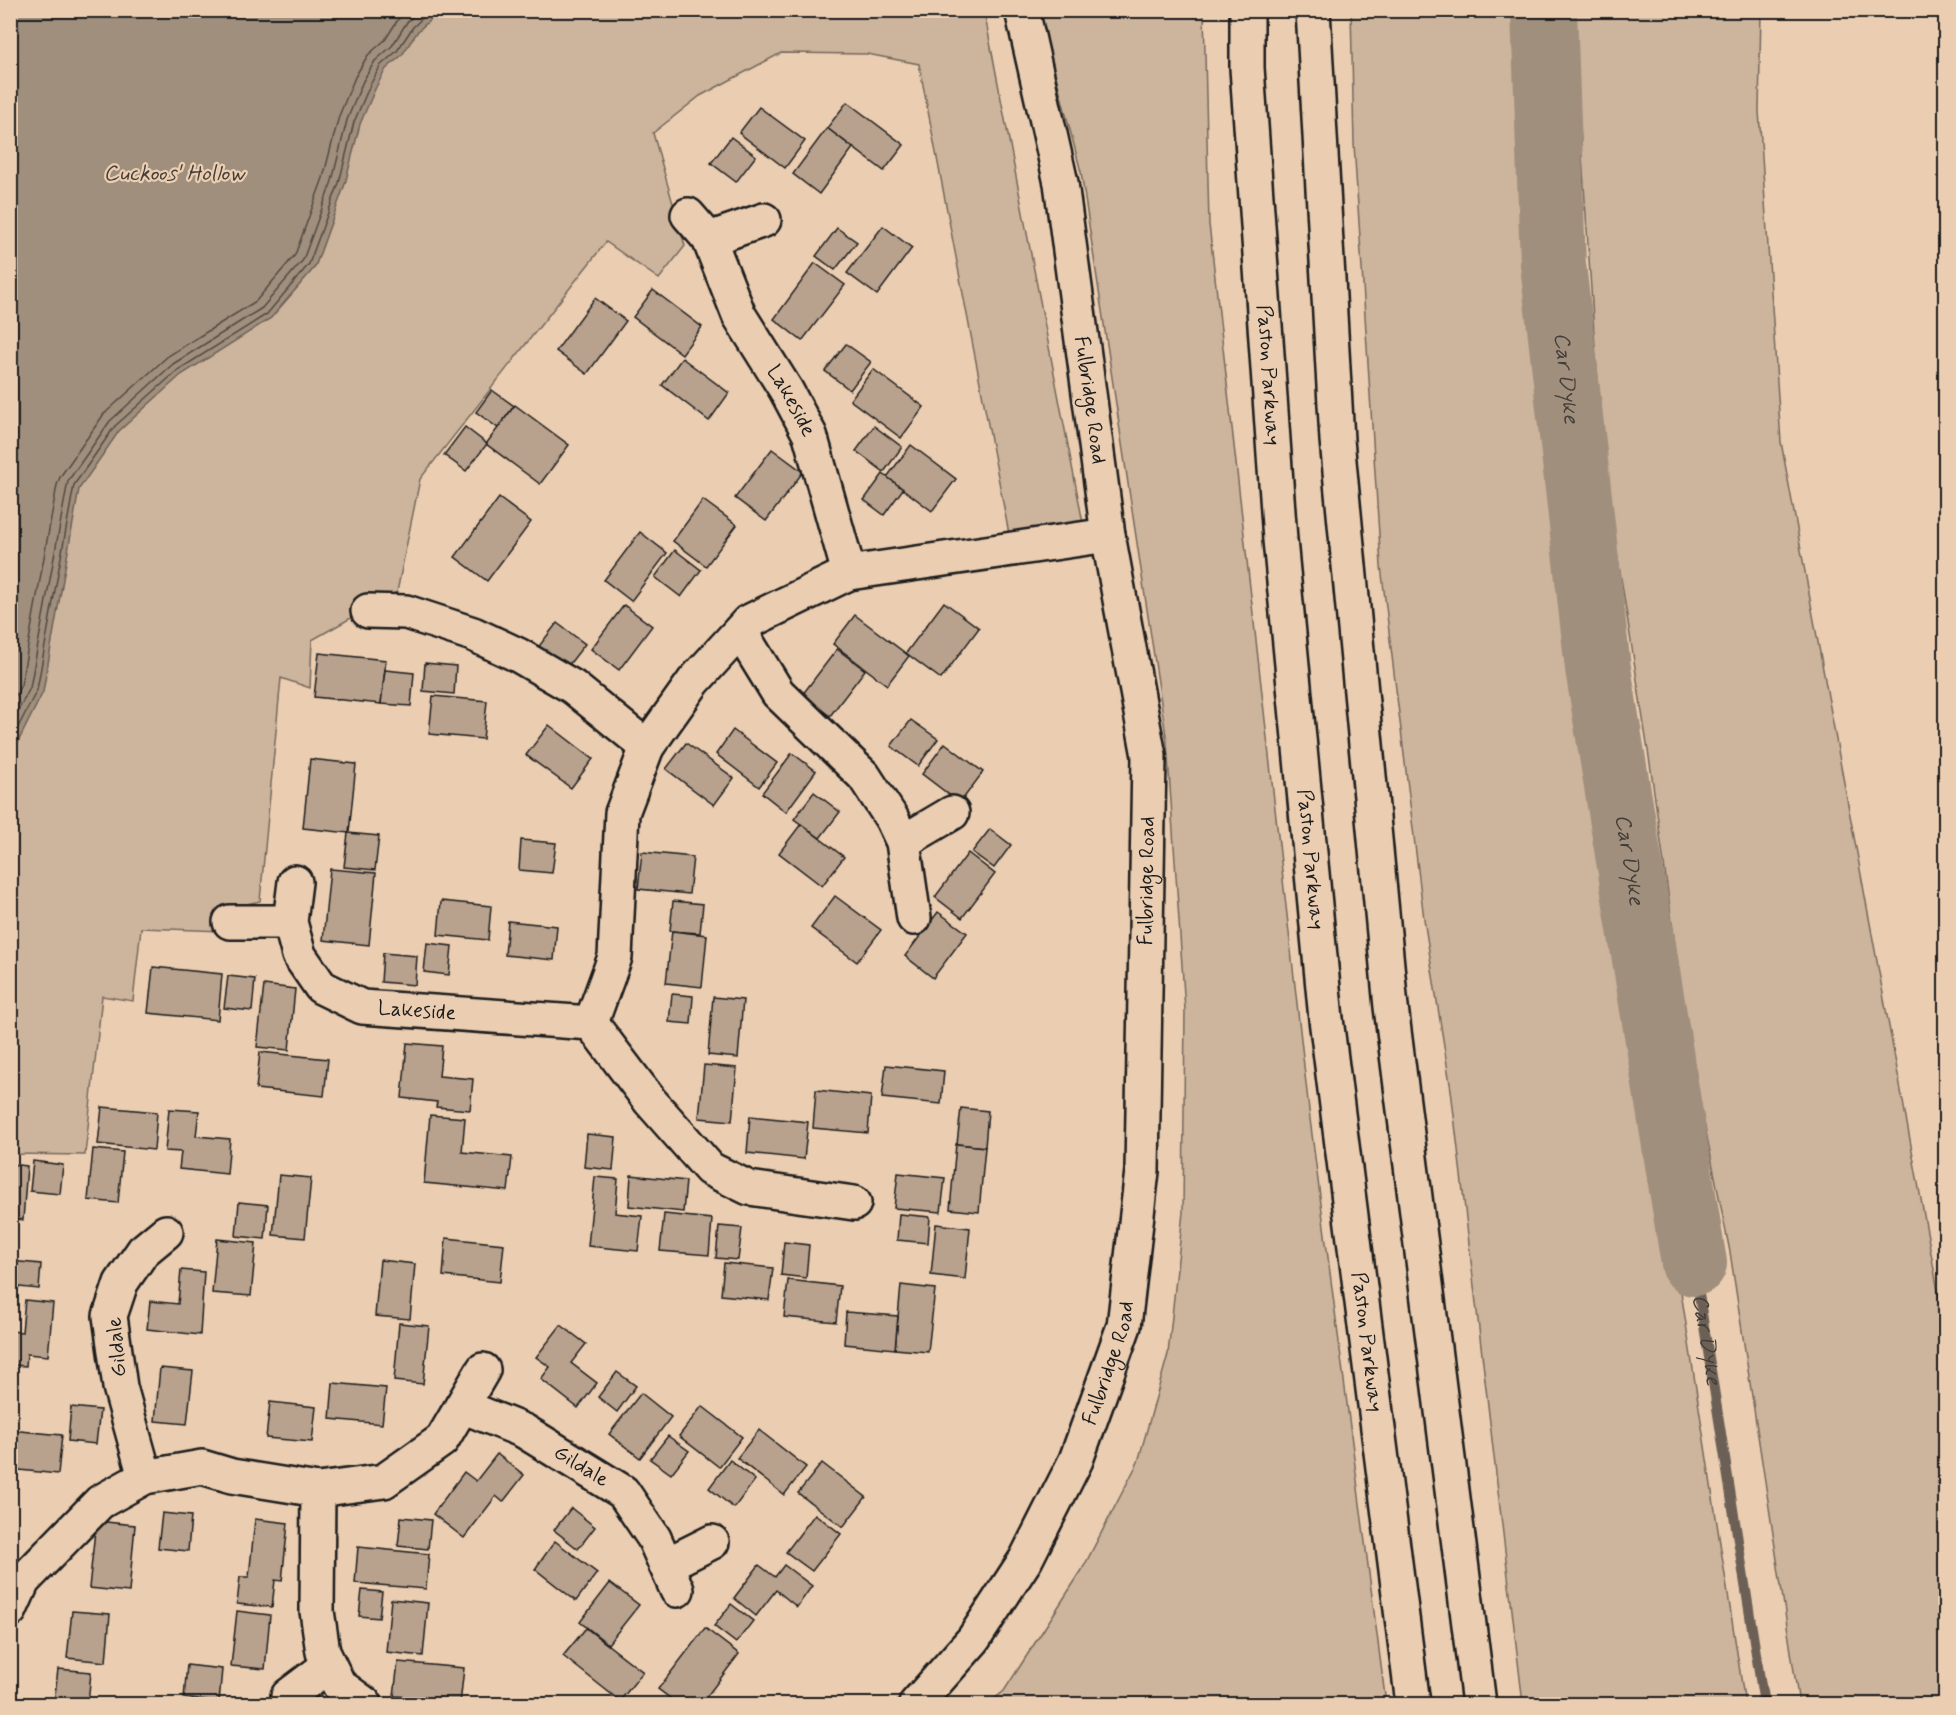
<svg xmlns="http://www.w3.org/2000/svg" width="1956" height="1715" font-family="Mynerve,sans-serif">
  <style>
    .green { fill: #cdb49d; stroke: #74685c; stroke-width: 1.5 }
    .water { fill: #a18f7d; stroke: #6c6156; stroke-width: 1.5 }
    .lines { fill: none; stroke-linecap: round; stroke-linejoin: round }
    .shore { stroke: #514a43; stroke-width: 1.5 }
    .stream { stroke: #6c6156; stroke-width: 10 }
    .river { stroke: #a18f7d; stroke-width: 66 }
    .building { fill: #b8a18d; stroke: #1c1c1c; stroke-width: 1.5 }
    .minor-casing { stroke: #1c1c1c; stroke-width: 38 }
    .highway-casing { stroke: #1c1c1c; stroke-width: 38 }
    .minor { stroke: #ebceb2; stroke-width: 33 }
    .highway { stroke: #ebceb2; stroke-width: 33 }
    .labels { text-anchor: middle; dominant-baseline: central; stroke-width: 4.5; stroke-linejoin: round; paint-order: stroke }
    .street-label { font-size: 21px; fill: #1c1c1c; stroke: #ebceb2 }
    .water-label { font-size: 22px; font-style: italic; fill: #443e39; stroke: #ebceb2 }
  </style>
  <rect width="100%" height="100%" fill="#ebceb2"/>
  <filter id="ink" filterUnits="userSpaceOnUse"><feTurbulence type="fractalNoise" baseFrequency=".0167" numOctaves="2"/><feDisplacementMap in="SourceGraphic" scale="12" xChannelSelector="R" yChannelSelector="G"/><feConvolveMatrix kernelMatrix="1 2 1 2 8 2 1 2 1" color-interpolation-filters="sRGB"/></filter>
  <g filter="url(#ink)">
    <g class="green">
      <path d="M11,11h973l99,512 -74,11 -90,-470 -52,-10 -86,-1 -81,43 -47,37 32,113 -26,33 -53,-37 -186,237 -23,113 -85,48 -2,48 -29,-10 -21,223 -31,7 -6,23 -82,-3 -8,73 -31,-5 -17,159 -74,-1z"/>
      <path d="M1039,11h165l5,213 101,895 76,585h-398l16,-13 78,-121 56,-108 30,-108 15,-142 2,-202 -18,-268 -86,-570z"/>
      <path d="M1351,11h167v114l18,204 143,950 66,425h-222l-72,-614 -27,-171 -43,-353 -27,-422z"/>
      <path d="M1576,11h185l-2,100 22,331 164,887v375h-146l-69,-452 -40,-200 -39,-282 -44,-282 -13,-155 -16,-236z"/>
    </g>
    <path class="water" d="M11,10l429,1 -22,20 -16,24 -16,14 -10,18 -16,37 -15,60 -30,83 -44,51 -90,57 -62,56 -40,58 -36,203 -32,64z"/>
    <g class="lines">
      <g class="shore">
        <path d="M10,706l11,-21 36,-200 3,-8 44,-63 64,-58 88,-55 39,-46 28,-77 16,-62 16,-39 13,-22 17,-15 14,-22 7,-8"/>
        <path d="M10,726l20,-38 38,-207 42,-60 63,-57 89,-56 41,-48 29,-79 15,-61 16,-39 12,-20 17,-15 15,-24 13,-12"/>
        <path d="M10,743l27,-53 37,-205 41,-59 63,-56 89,-56 42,-50 30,-81 15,-61 16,-37 11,-20 16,-14 16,-24 18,-17"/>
      </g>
      <path class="stream" id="s1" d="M1694,1263l70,441"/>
      <path class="river" id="s2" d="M1544,10l9,254 45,404 96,595"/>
    </g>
    <g class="building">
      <path d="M847,102l57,43 -20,26 -57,-43z"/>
      <path d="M759,107l46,34 -20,27 -46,-35z"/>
      <path d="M827,128l26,20 -34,46 -26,-20z"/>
      <path d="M731,137l25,19 -20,26 -25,-19z"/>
      <path d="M883,226l29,22 -35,47 -30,-22z"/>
      <path d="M837,228l20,14 -22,28 -19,-14z"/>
      <path d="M815,263l30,22 -43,56 -28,-22z"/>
      <path d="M653,290l49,37 -20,27 -49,-37z"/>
      <path d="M595,298l31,23 -39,53 -31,-23z"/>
      <path d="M846,344l25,18 -21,28 -25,-19z"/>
      <path d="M682,358l47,35 -20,28 -47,-36z"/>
      <path d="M873,369l51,38 -23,31 -51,-38z"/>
      <path d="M492,390l22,16 -16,22 -22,-16z"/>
      <path d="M515,405l54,40 -29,39 -54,-40z"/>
      <path d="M874,426l28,21 -18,25 -28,-21z"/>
      <path d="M465,427l22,17 -21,27 -22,-16z"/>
      <path d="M911,445l45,34 -24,32 -45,-34z"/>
      <path d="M772,449l31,23 -37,49 -31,-23z"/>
      <path d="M883,474l20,15 -19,26 -20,-15z"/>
      <path d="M499,498l32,24 -44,59 -32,-24z"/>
      <path d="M703,500l34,25 -31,41 -33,-25z"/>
      <path d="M640,532l27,21 -36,48 -27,-21z"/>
      <path d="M675,550l26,20 -20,27 -26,-20z"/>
      <path d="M944,602l35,26 -38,51 -35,-26z"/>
      <path d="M624,605l28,21 -33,44 -28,-21z"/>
      <path d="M855,615l54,41 -22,29 -54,-41z"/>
      <path d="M557,623l28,21 -21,27 -28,-21z"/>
      <path d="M837,649l28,21 -35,46 -28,-21z"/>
      <path d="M319,653l67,7 -5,44 -67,-7z"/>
      <path d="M425,663l31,3 -2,28 -31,-3z"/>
      <path d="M385,670l29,3 -3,33 -30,-2z"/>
      <path d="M433,696l54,5 -4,38 -54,-5z"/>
      <path d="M911,720l27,19 -20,27 -27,-20z"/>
      <path d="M549,725l44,34 -22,29 -45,-33z"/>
      <path d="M733,730l44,33 -18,24 -43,-33z"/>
      <path d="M686,743l48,35 -20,27 -48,-36z"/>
      <path d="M945,743l38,29 -23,31 -38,-29z"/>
      <path d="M792,753l24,18 -30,41 -24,-19z"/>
      <path d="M310,759l46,5 -7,69 -46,-5z"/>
      <path d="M814,792l26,20 -20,26 -26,-19z"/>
      <path d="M801,824l43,33 -22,29 -43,-33z"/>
      <path d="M990,829l21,16 -17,23 -22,-16z"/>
      <path d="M348,833l31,3 -4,34 -31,-3z"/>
      <path d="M521,840l35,3 -4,30 -33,-3z"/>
      <path d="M642,852l51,5 -4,37 -51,-5z"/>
      <path d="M968,853l27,21 -33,44 -27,-21z"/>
      <path d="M330,869l46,4 -7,72 -46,-5z"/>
      <path d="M835,896l46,34 -24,32 -46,-34z"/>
      <path d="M441,901l50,5 -3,34 -50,-5z"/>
      <path d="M673,901l30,3 -3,29 -30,-2z"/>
      <path d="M938,912l29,21 -34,45 -28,-22z"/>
      <path d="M508,921l49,5 -3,34 -49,-5z"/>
      <path d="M672,931l35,4 -5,52 -36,-4z"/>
      <path d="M427,943l25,3 -3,29 -25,-3z"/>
      <path d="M383,953l34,3 -2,29 -34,-3z"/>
      <path d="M153,967l69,7 -4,46 -70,-7z"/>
      <path d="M228,976l27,3 -3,32 -28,-3z"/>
      <path d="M264,985l31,4 -6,61 -32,-3z"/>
      <path d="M672,994l21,2 -2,28 -22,-2z"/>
      <path d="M713,997l30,3 -5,58 -30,-3z"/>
      <path d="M407,1043l35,3 -3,30 34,3 -3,31 -34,-3 1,-5 -35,-4z"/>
      <path d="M260,1052l68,7 -4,37 -68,-7z"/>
      <path d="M704,1065l33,3 -5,53 -33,-3z"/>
      <path d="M886,1065l58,6 -3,33 -59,-6z"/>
      <path d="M816,1090l55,6 -3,37 -55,-5z"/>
      <path d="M102,1107l55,5 -3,38 -56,-6z"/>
      <path d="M961,1108l27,3 -3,36 -28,-3z"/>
      <path d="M169,1109l30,2 -3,25 34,3 -3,35 -48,-5 2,-17 -16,-1z"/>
      <path d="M430,1115l35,3 -3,34 50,5 -4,34 -84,-8z"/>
      <path d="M750,1116l58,6 -4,37 -57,-6z"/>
      <path d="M587,1134l29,3 -3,33 -29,-3z"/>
      <path d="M956,1144l29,3 -6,65 -29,-3z"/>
      <path d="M93,1149l30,3 -5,51 -30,-3z"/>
      <path d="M33,1161l30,4 -3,29 -30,-3z"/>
      <path d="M10,1164l17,2 -4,54 -13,-2z"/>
      <path d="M898,1173l47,5 -4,34 -47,-4z"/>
      <path d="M279,1175l32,3 -6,60 -32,-3z"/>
      <path d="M631,1175l55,6 -3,31 -54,-6z"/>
      <path d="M595,1177l23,2 -3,34 27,3 -4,35 -50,-5z"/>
      <path d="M239,1202l29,3 -3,34 -29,-3z"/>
      <path d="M664,1214l48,5 -3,36 -49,-4z"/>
      <path d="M899,1214l31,3 -2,26 -31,-3z"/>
      <path d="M936,1224l34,4 -5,51 -34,-4z"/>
      <path d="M719,1226l23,2 -4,32 -22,-2z"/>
      <path d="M446,1238l58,6 -4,38 -57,-6z"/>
      <path d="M217,1239l39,4 -5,53 -39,-3z"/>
      <path d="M784,1242l25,3 -3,33 -25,-3z"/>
      <path d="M380,1260l35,4 -5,55 -35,-3z"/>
      <path d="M10,1261l31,3 -2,25 -29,-3z"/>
      <path d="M724,1263l49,5 -4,32 -48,-5z"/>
      <path d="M181,1270l23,2 -4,63 -53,-6 3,-28 28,3z"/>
      <path d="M788,1280l52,6 -4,36 -52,-5z"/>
      <path d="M901,1285l34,4 -7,63 -33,-3z"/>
      <path d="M25,1300l28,3 -5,53 -21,-2 -1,12 -16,-1v-34l12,1z"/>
      <path d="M846,1312l52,4 -3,33 -51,-5z"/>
      <path d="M399,1323l30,3 -6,58 -29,-3z"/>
      <path d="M561,1325l25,19 -15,19 26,20 -19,25 -37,-29 9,-12 -14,-10z"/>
      <path d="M160,1368l33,3 -6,53 -32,-3z"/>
      <path d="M617,1372l19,14 -19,26 -19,-15z"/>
      <path d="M333,1383l53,5 -4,36 -52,-5z"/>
      <path d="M641,1393l30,24 -31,41 -31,-24z"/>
      <path d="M270,1402l46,5 -4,35 -46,-4z"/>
      <path d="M702,1406l40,31 -23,30 -40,-31z"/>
      <path d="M71,1407l29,3 -4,34 -28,-3z"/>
      <path d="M10,1430l52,5 -4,39 -48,-5z"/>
      <path d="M759,1430l47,37 -22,28 -47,-37z"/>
      <path d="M668,1436l21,15 -18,23 -21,-15z"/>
      <path d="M497,1454l27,21 -21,27 -7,-6 -32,42 -31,-24 31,-42 12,9z"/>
      <path d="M730,1460l25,20 -21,28 -25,-20z"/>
      <path d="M822,1463l44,34 -23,30 -45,-34z"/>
      <path d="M571,1508l24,19 -17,22 -24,-19z"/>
      <path d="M162,1513l29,3 -3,35 -30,-3z"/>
      <path d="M815,1514l26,20 -29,37 -26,-19z"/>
      <path d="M401,1517l30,3 -3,29 -30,-3z"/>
      <path d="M255,1519l33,4 -6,58 -7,-1 -3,27 -35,-3 3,-27h9z"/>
      <path d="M96,1521l39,4 -6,67 -40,-4z"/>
      <path d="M555,1541l42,32 -21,28 -41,-32z"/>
      <path d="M358,1547l71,7 -3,35 -71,-6z"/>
      <path d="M759,1565l16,12 9,-12 28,21 -15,21 -21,-17 -20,26 -22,-18z"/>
      <path d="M610,1583l29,22 -31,39 -28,-22z"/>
      <path d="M362,1590l20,2 -3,26 -20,-2z"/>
      <path d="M391,1599l37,4 -5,53 -37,-4z"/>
      <path d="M731,1604l22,17 -17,22 -22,-17z"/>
      <path d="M72,1611l38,3 -4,48 -39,-4z"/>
      <path d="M237,1611l33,4 -5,54 -34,-3z"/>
      <path d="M586,1628l57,44 -23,29 -57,-45z"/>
      <path d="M705,1628l34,26 -38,50h-23l-20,-15z"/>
      <path d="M398,1662l66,6 -4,36h-38l1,-6 -29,-2z"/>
      <path d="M187,1665l35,4 -3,33 -35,-4z"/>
      <path d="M58,1669l33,3 -3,32h-34z"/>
    </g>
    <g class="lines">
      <g class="minor-casing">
        <g id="minor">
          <path id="s3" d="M688,215l21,24 30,76 47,75 24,45 39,138"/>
          <path d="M709,239l55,-19"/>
          <path d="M368,611l38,1 67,22 45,21 55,32 74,60"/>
          <path d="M740,631l38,62 86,83 28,43 11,23 11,76"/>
          <path d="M903,842l49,-29"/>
          <path id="s4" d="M295,882l-5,40 9,33 22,32 41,20 229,16"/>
          <path d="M230,922h60"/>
          <path d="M854,1203l-105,-15 -39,-19 -60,-68 -59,-78 24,-66 7,-144 25,-66 47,-66 54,-59 101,-49 259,-38"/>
          <path id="s5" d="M462,1406l62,25 99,61 31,46 23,52"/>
          <path d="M145,1477l-25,-90 -10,-71 11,-33 22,-32 23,-19"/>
          <path d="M318,1490l-1,121 6,41 16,33 26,19"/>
          <path d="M666,1565l46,-23"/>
          <path d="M10,1610l13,-29 77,-79 45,-25 57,-10 30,9 86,14 66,-9 58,-41 41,-70"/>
          <path d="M288,1696l41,-31"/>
          <path id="s6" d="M916,1704l57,-64 53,-81 50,-99 48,-134 18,-155 7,-415 -41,-221 -47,-352 -39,-173"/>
        </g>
      </g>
      <g class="highway-casing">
        <g id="highway">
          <path id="s7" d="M1247,10v58l33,472 46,479 87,685"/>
          <path d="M1313,10l24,430 54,567 88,697"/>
        </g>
      </g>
      <use href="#minor" class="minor"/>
      <use href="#highway" class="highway"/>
    </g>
  </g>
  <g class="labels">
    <g class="street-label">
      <text stroke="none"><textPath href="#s7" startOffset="366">Paston Parkway</textPath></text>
      <text transform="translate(1090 400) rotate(82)">Fulbridge Road</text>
      <text stroke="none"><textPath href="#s3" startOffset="214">Lakeside</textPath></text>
      <text stroke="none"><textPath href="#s7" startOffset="852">Paston Parkway</textPath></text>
      <text stroke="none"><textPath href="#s6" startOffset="882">Fulbridge Road</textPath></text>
      <text stroke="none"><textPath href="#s4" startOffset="214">Lakeside</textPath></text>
      <text stroke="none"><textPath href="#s7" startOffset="1338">Paston Parkway</textPath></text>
      <text transform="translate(117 1347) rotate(-95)">Gildale</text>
      <text stroke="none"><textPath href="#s6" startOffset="396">Fulbridge Road</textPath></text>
      <text stroke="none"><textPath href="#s5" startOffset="134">Gildale</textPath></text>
    </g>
    <g class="water-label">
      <text x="174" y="174">Cuckoos' Hollow</text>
      <text stroke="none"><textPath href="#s2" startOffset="369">Car Dyke</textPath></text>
      <text stroke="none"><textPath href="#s2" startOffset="855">Car Dyke</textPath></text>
      <text stroke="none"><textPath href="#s1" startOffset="78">Car Dyke</textPath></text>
    </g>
  </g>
  <rect width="1956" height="1715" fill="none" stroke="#ebceb2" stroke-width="36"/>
  <rect x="18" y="18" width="1920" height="1679" fill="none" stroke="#1c1c1c" stroke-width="2" filter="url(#ink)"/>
</svg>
